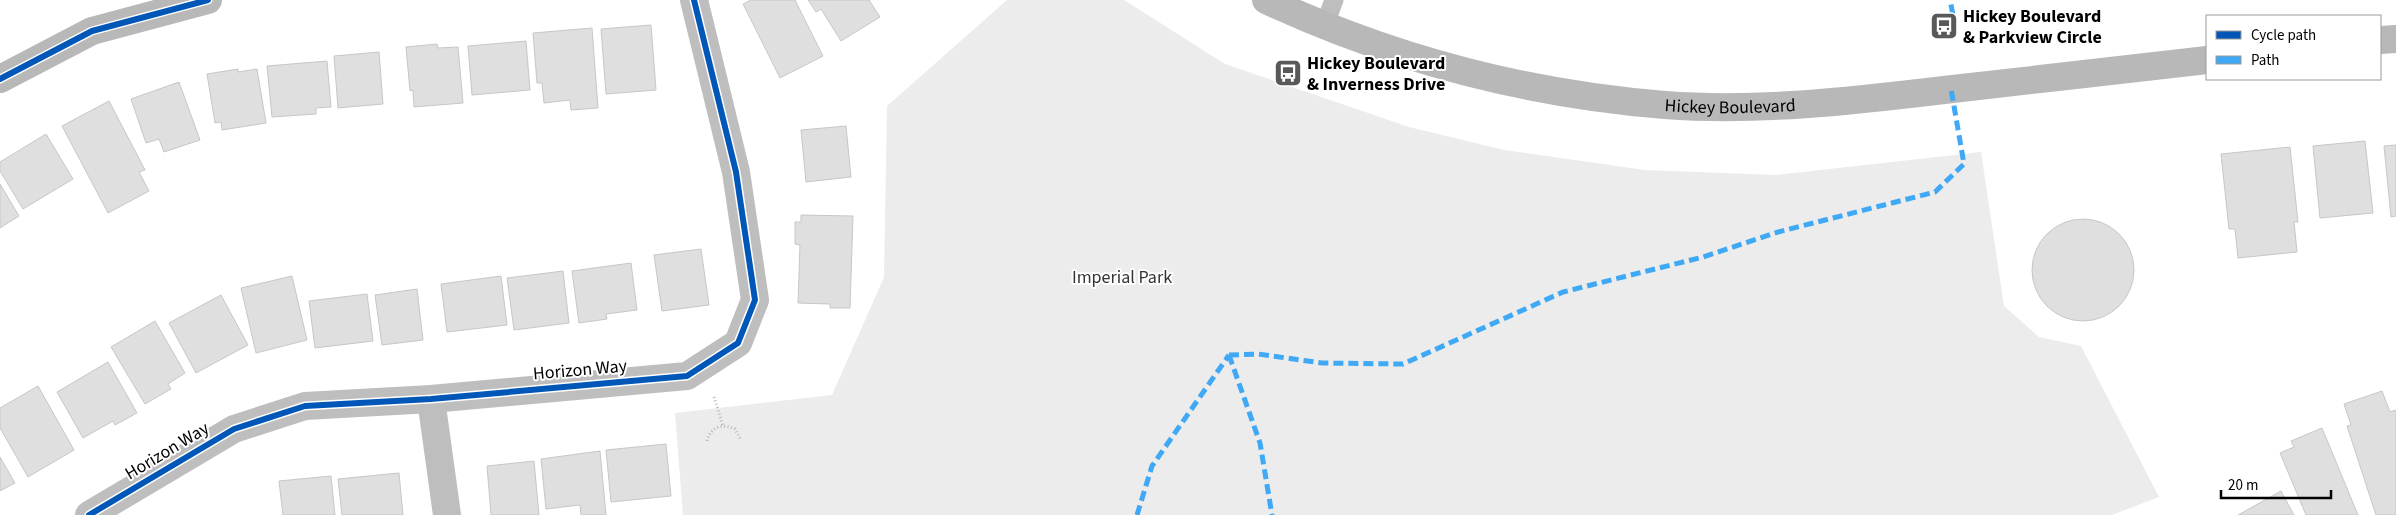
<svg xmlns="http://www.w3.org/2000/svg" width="2396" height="515" font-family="'Source Sans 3',sans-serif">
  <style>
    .green { fill: #ececec }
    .building { fill: #dfdfdf; stroke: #c7c7c7 }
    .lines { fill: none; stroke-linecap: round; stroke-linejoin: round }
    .path { stroke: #b9b9b9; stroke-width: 3; stroke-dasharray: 1 2.5; stroke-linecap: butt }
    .lane { stroke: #bebebe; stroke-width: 19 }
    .street { stroke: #bebebe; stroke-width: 28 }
    .secondary { stroke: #b8b8b8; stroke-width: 28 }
    .quiet { stroke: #3fa9f5; stroke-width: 5; stroke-dasharray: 10 5; stroke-linecap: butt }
    .cycleway-casing { stroke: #fff; stroke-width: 9 }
    .cycleway { stroke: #0057b8; stroke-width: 6 }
    .labels { text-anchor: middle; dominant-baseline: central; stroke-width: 4; stroke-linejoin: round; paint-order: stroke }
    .poi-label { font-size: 18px; font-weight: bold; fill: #000; stroke: #fff; text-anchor: start }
    .street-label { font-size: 18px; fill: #000; stroke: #fff }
    .park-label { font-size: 18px; fill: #333; stroke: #fff }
  </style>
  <rect width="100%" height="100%" fill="#fff"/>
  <path class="green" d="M1007,0h117l101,64 184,63 95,23 141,20 131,5 205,-23 23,154 35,31 42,9 78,151 -47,18h-1429l-8,-102 157,-18 52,-118 3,-171z"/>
  <g class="building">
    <path d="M751,0h44l28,56 -43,22 -37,-74z"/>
    <path d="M808,0h61l11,17 -39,24 -20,-32 -5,3z"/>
    <path d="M651,25l5,65 -50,4 -5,-65z"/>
    <path d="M592,28l6,80 -27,2 -1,-10 -26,3 -2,-20h-5l-4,-50z"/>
    <path d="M526,41l4,49 -58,5 -4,-49z"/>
    <path d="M437,44l1,4 20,-1 5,56 -49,4 -1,-17 -3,1 -4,-44z"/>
    <path d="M379,52l4,52 -45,4 -4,-52z"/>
    <path d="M327,61l4,46 -15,1v6l-44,3 -5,-51z"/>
    <path d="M238,69v3l19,-3 9,54 -44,7 -1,-8 -6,1 -8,-49z"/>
    <path d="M179,82l21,58 -36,12 -5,-13 -13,4 -15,-44z"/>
    <path d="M109,101l36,69 -6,2 10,19 -41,22 -46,-87z"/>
    <path d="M846,126l5,51 -45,5 -5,-52z"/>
    <path d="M46,134l27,45 -50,30 -23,-38v-9z"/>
    <path d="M2365,141l8,72 -53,5 -7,-72z"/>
    <path d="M2396,145v71l-5,1 -7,-71z"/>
    <path d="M2290,147l8,75h-4l3,30 -59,6 -3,-29h-6l-8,-75z"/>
    <path d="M0,184l19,32 -19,12z"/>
    <path d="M801,215l52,1 -3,92h-20v-4l-32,-1 2,-58 -5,-1v-22h6z"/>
    <circle cx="2083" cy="270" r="51"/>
    <path d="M701,249l8,56 -47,6 -8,-56z"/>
    <path d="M631,263l6,47 -31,4 1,5 -28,4 -7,-52z"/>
    <path d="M563,271l6,52 -55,7 -7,-52z"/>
    <path d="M292,276l15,64 -51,13 -15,-65z"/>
    <path d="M501,276l6,49 -60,7 -6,-48z"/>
    <path d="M417,289l6,51 -41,5 -7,-50z"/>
    <path d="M367,294l6,47 -58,7 -6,-47z"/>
    <path d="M221,295l27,50 -52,28 -27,-50z"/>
    <path d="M155,321l30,52 -17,11 3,5 -26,15 -34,-57z"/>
    <path d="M108,362l29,51 -22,12 -2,-4 -30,17 -26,-46z"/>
    <path d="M38,386l36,64 -46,27 -28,-49v-20z"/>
    <path d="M2382,391l8,21 5,-2 1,3v102h-20l-29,-89 4,-1 -7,-21z"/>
    <path d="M2322,428l36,87h-52l-26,-62 14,-6 -3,-6z"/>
    <path d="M666,444l5,52 -60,6 -5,-52z"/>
    <path d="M600,451l6,64h-25l-1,-10 -34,4 -5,-50z"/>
    <path d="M0,457l15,26 -15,8z"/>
    <path d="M534,461l5,54h-48l-4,-49z"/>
    <path d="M399,473l4,42h-61l-4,-36z"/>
    <path d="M331,476l4,39h-52l-4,-34z"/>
    <path d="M2281,491l13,24h-56z"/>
  </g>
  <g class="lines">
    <g class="path">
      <path d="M714,397l9,29"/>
      <path d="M707,441c3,-14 16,-18 28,-12l6,11"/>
    </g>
    <path class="lane" d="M1324,27l10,-27"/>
    <g class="street">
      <path d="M431,399l16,116"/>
      <path d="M89,515l145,-86 71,-23 126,-7 256,-23 51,-33 17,-43 -19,-128 -42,-172"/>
    </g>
    <g class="secondary">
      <path id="s1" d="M1266,0c125,58 261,94 399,105 93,7 187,-4 279,-15 88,-10 175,-20 263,-30"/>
      <path d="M2380,40l16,-1"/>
      <path d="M0,79l92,-48 116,-31"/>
    </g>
    <g class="quiet">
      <path d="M1944,26l9,-11 -3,-15"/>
      <path d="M1229,355l29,-1 64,9 81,1 160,-72 140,-35 75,-25 157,-40 29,-28 -13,-75"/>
      <path d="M1229,355l31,88 12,72"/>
      <path d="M1137,515l15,-49 77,-111"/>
    </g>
    <g class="cycleway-casing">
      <g id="cycleway">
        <path d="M0,79l92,-48 116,-31"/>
        <path d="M89,515l145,-86 71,-23 126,-7 256,-23 51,-33 17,-43 -19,-128 -42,-172"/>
      </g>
    </g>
    <use href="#cycleway" class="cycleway"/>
  </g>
  <defs>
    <g id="bus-square" transform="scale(1.4375)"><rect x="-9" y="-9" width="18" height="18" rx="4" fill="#595959" stroke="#fff"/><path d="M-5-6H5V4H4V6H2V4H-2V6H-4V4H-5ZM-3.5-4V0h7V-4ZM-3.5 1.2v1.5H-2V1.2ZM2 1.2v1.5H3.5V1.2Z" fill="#fff"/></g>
  </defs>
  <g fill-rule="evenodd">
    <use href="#bus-square" x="1944" y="26"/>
    <use href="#bus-square" x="1288" y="73"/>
  </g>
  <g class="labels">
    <g class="poi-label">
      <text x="1963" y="16">Hickey Boulevard<tspan x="1963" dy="21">&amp; Parkview Circle</tspan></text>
      <text x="1307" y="63">Hickey Boulevard<tspan x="1307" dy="21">&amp; Inverness Drive</tspan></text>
    </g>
    <g class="street-label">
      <text stroke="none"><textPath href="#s1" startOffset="480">Hickey Boulevard</textPath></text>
      <text transform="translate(580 370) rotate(-5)">Horizon Way</text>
      <text transform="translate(167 451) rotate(-31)">Horizon Way</text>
    </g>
    <g class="park-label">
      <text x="1122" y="277">Imperial Park</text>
    </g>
  </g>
  <rect x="2206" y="15" width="175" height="65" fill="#ffffff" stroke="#999999"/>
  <rect x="2216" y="31" width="25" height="8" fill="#0057b8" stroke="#999999"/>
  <text x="2251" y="40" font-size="15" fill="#000000">Cycle path</text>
  <rect x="2216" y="56" width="25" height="8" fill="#3fa9f5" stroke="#999999"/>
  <text x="2251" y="65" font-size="15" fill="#000000">Path</text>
  <path d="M2221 490v8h110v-8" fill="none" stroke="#000000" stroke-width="2.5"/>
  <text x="2228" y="490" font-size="15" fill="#000000" stroke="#ffffff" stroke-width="4" paint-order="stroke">20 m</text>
</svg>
